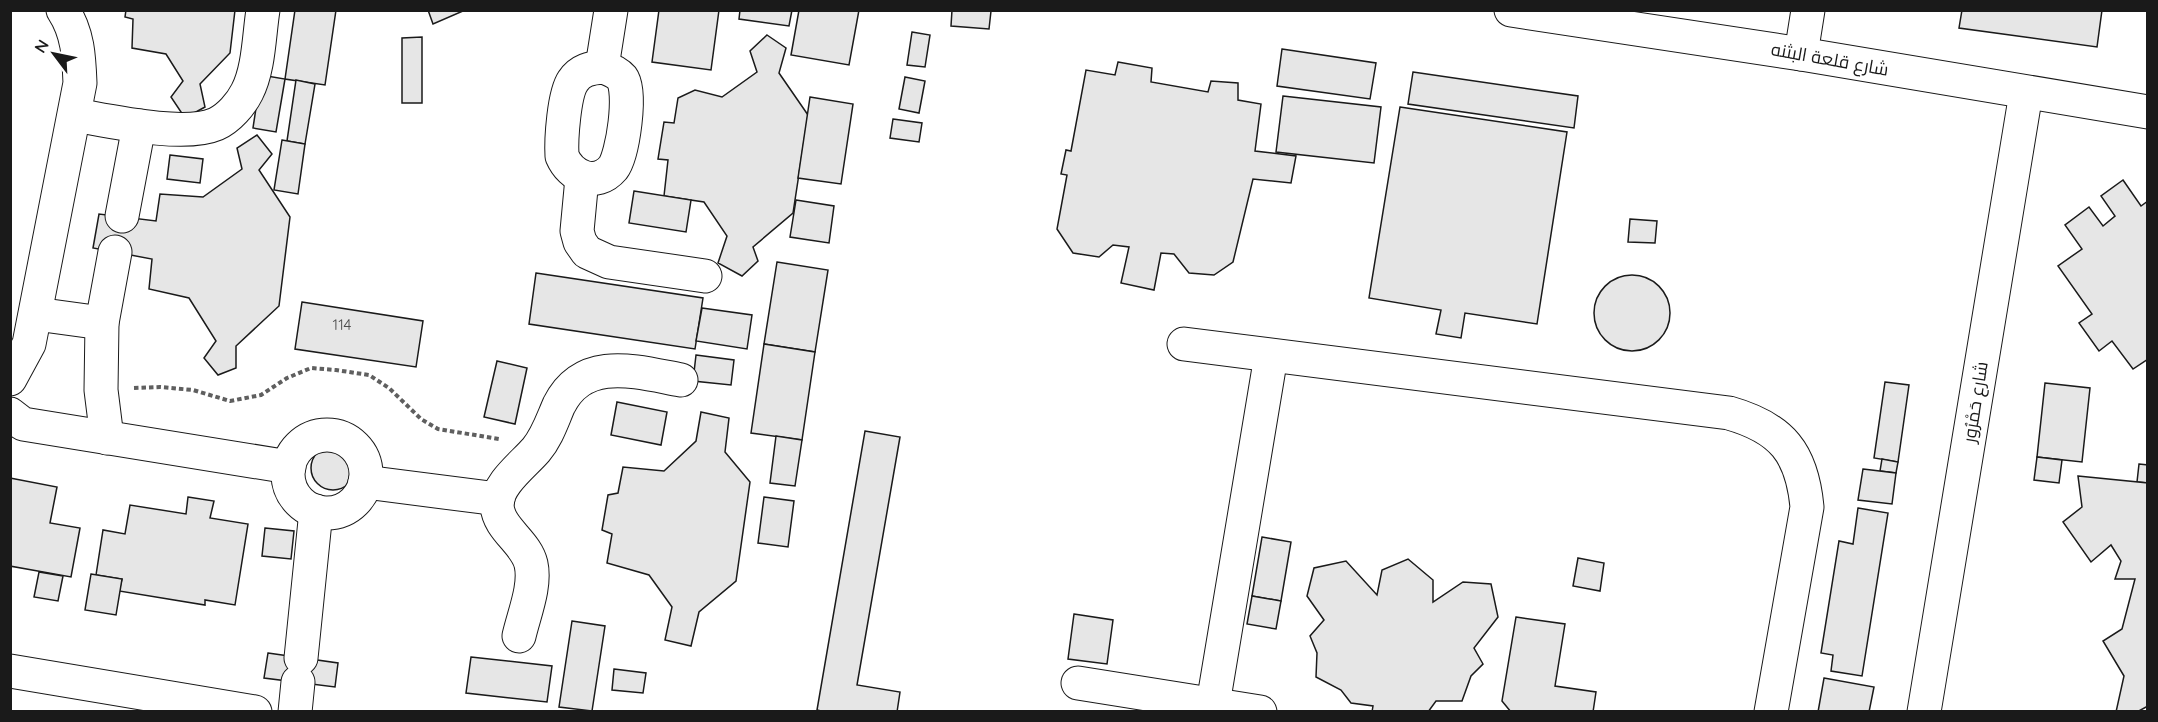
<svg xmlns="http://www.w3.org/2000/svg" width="2158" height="722" font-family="Quicksand,Cairo,sans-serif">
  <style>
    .building { fill: #e6e6e6; stroke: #1a1a1a; stroke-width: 1.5 }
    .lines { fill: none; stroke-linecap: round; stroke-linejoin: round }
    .minor-casing { stroke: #1a1a1a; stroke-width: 35 }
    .path { stroke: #5f5f5f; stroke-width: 4; stroke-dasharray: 4.5 3; stroke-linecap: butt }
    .minor { stroke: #fff; stroke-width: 33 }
    .labels { text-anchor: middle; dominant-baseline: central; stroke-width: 4.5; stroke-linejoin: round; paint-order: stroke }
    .number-label { font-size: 15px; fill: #4d4d4d }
    .street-label { font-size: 18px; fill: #1a1a1a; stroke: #fff }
  </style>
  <rect width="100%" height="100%" fill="#fff"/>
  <g class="building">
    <path d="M126,10h109l-5,43 -30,31 5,23 -20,11 -14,-21 12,-16 -17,-27 -34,-6 1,-29 -8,-2z"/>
    <path d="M295,10h41l-11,75 -40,-6z"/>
    <path d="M428,10h34l1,1 -30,13z"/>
    <path d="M659,10h60l-8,60 -59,-8z"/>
    <path d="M740,10h52l-3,16 -50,-7z"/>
    <path d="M799,10h60l-10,55 -58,-10z"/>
    <path d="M952,10l39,1 -2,18 -38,-3z"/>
    <path d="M1962,10h140l-5,37 -138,-19z"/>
    <path d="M912,32l18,3 -5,32 -18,-2z"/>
    <path d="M767,35l19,13 -7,25 29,42 -15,98 -40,34 5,14 -16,15 -24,-13 9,-27 -23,-34 -40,-6 4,-36 -10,-1 6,-37 10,1 4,-25 17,-8 27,7 35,-25 -7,-21z"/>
    <path d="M422,37v66h-20v-65z"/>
    <path d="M1282,49l94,14 -6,36 -93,-13z"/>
    <path d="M1118,62l34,6 -1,14 57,10 3,-11 27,2v17l23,4 -6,47 41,5 -5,27 -38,-4 -20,83 -19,13 -25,-2 -15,-19 -13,-1 -7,37 -33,-7 8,-36 -16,-2 -14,12 -26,-4 -16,-24 10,-54 -6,-1 5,-24 5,1 15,-81 29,5z"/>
    <path d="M1413,72l165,24 -4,32 -166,-24z"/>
    <path d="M261,75l24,4 -9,53 -23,-4z"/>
    <path d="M905,77l20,4 -6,32 -20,-4z"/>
    <path d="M296,80l19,4 -10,60 -18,-3z"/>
    <path d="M1283,96l98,11 -7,56 -98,-11z"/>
    <path d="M810,97l43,7 -12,80 -43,-6z"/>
    <path d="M1400,107l167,25 -30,192 -72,-11 -4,25 -25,-4 5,-24 -72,-12z"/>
    <path d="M893,119l29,4 -3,19 -29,-4z"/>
    <path d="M257,135l15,19 -13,16 31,47 -11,89 -43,40v22l-18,7 -14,-17 12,-17 -27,-43 -40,-9 3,-30 -59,-11 6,-34 57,7 4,-27 43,3 39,-28 -5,-21z"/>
    <path d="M282,140l23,4 -7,50 -24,-4z"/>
    <path d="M170,155l33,4 -3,24 -33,-4z"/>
    <path d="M2123,180l18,26 7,-5v158l-15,10 -21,-28 -13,10 -20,-28 13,-9 -34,-48 24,-17 -17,-24 24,-18 14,19 12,-10 -14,-20z"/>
    <path d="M634,191l57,9 -5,32 -57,-9z"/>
    <path d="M796,200l38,6 -5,37 -39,-6z"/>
    <path d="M1630,219l27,2 -2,22 -27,-1z"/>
    <path d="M777,262l51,8 -13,82 -51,-8z"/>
    <path d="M536,273l167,25 -8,51 -166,-25z"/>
    <circle cx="1632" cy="313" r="38"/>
    <path d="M302,302l121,19 -7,46 -121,-18z"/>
    <path d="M702,308l50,7 -5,34 -51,-8z"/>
    <path d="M764,344l51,8 -13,88 -51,-7z"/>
    <path d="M696,355l38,5 -3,25 -38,-4z"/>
    <path d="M497,361l30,7 -12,56 -31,-7z"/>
    <path d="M1885,382l24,3 -11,77 -24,-4z"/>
    <path d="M2045,383l45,5 -8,74 -45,-5z"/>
    <path d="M617,402l50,10 -6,33 -50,-10z"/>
    <path d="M701,412l28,6 -4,34 25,30 -14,99 -37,31 -8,34 -26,-6 7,-33 -23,-32 -42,-12 5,-29 -10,-4 6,-35 10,-2 5,-26 41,4 32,-30z"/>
    <path d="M865,431l35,6 -43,248 43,7 -3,20h-72l-8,-2z"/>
    <path d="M776,436l26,4 -7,46 -25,-3z"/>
    <circle cx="333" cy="468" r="22"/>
    <path d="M2037,457l25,3 -3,23 -25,-3z"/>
    <path d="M1882,459l16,3 -2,11 -16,-2z"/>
    <path d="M2139,464l9,1v18l-11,-1z"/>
    <path d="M1863,469l33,4 -4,31 -34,-4z"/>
    <path d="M2078,476l70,7v223l-11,6h-21l8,-36 -21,-35 19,-12 13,-50h-20l6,-18 -10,-16 -20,17 -28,-40 19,-15z"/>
    <path d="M10,478l47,9 -7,36 30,5 -9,49 -61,-11z"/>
    <path d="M188,497l26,4 -4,17 38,6 -13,81 -30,-5v5l-86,-14 3,-12 -26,-4 7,-45 22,4 5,-29 56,9z"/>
    <path d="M764,497l30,4 -6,46 -30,-4z"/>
    <path d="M1858,508l30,5 -26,163 -31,-5 2,-16 -12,-2 18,-112 14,3z"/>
    <path d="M265,528l29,3 -3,28 -29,-3z"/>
    <path d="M1262,537l29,5 -10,59 -29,-5z"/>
    <path d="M1578,558l26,5 -4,28 -27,-5z"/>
    <path d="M1408,559l25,21v22l30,-20 28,2 7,33 -24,31 9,16 -12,12 -9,25h-26l-8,11h-56l1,-6 -22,-3 -10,-13 -25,-13 1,-24 -7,-17 14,-16 -17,-24 7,-28 32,-7 31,34 5,-25z"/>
    <path d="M39,572l24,4 -5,25 -24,-4z"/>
    <path d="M91,574l31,5 -6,36 -31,-5z"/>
    <path d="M1252,596l29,5 -5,28 -29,-5z"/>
    <path d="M1074,614l39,6 -6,44 -39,-5z"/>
    <path d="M1516,617l49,7 -10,62 41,6 -3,20h-82l-9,-11z"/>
    <path d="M572,621l33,5 -13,85 -33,-4z"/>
    <path d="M268,653l70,10 -3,24 -71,-9z"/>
    <path d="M471,657l81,9 -5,36 -81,-9z"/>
    <path d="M614,669l32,4 -3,20 -31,-3z"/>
    <path d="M1824,678l50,9 -5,25h-51z"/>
  </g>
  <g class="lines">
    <g class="minor-casing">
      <g id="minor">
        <path d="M1511,10l290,44 347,58"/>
        <path d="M1801,54l7,-44"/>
        <path d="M602,67c7,2 15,5 20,11 10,13 1,77 -9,90 -17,20 -42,9 -51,-12 -1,-17 2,-62 11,-75 7,-11 18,-13 29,-14z"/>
        <path d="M602,67l9,-57"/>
        <path d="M75,115c35,6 109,23 141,9 13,-6 25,-20 31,-32 12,-23 12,-57 16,-82"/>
        <path d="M582,178l-5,53 3,11 7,10 22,10 96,14"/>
        <path d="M122,216l17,-90"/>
        <path d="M36,314l66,9"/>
        <path d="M1184,344l545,69c53,15 73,40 78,94l-36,205"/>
        <path d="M10,379l19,-35 51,-261c-1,-26 -2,-50 -17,-73"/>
        <path d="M10,414l13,10 266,43"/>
        <circle cx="327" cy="474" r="39"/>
        <path d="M107,438l-6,-48 1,-67 13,-71"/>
        <path d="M365,482l133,17"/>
        <path d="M519,636c5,-22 17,-50 12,-72 -5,-22 -33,-35 -34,-59 0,-21 26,-40 39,-55 11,-13 16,-29 23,-45 25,-50 78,-33 122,-25"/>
        <path d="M301,658l15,-147"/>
        <path d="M10,671l245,41"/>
        <path d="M1078,683l182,29"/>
        <path d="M1213,704l58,-348"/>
        <path d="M295,712l3,-30"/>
        <path d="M1924,712l102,-619"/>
      </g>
    </g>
    <path class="path" d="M134,388l26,-1 33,3 37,11 31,-6 26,-17 24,-10 25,2 33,5 20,13 32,31 17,10 61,10"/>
    <use href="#minor" class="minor"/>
  </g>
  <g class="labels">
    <g class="number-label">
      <text x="342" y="324">114</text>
    </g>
    <g class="street-label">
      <text transform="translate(1830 59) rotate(10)">شارع قلعة البثنه</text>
      <text transform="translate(1975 402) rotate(-81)">شارع حَمْرُور</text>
    </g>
  </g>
  <rect width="2158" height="722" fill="none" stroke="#1a1a1a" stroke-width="24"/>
  <g transform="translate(54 54) rotate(302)" stroke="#ffffff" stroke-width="4.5" paint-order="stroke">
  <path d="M0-4.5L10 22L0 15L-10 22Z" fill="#1a1a1a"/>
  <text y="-9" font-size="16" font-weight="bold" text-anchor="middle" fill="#1a1a1a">N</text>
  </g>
</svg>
